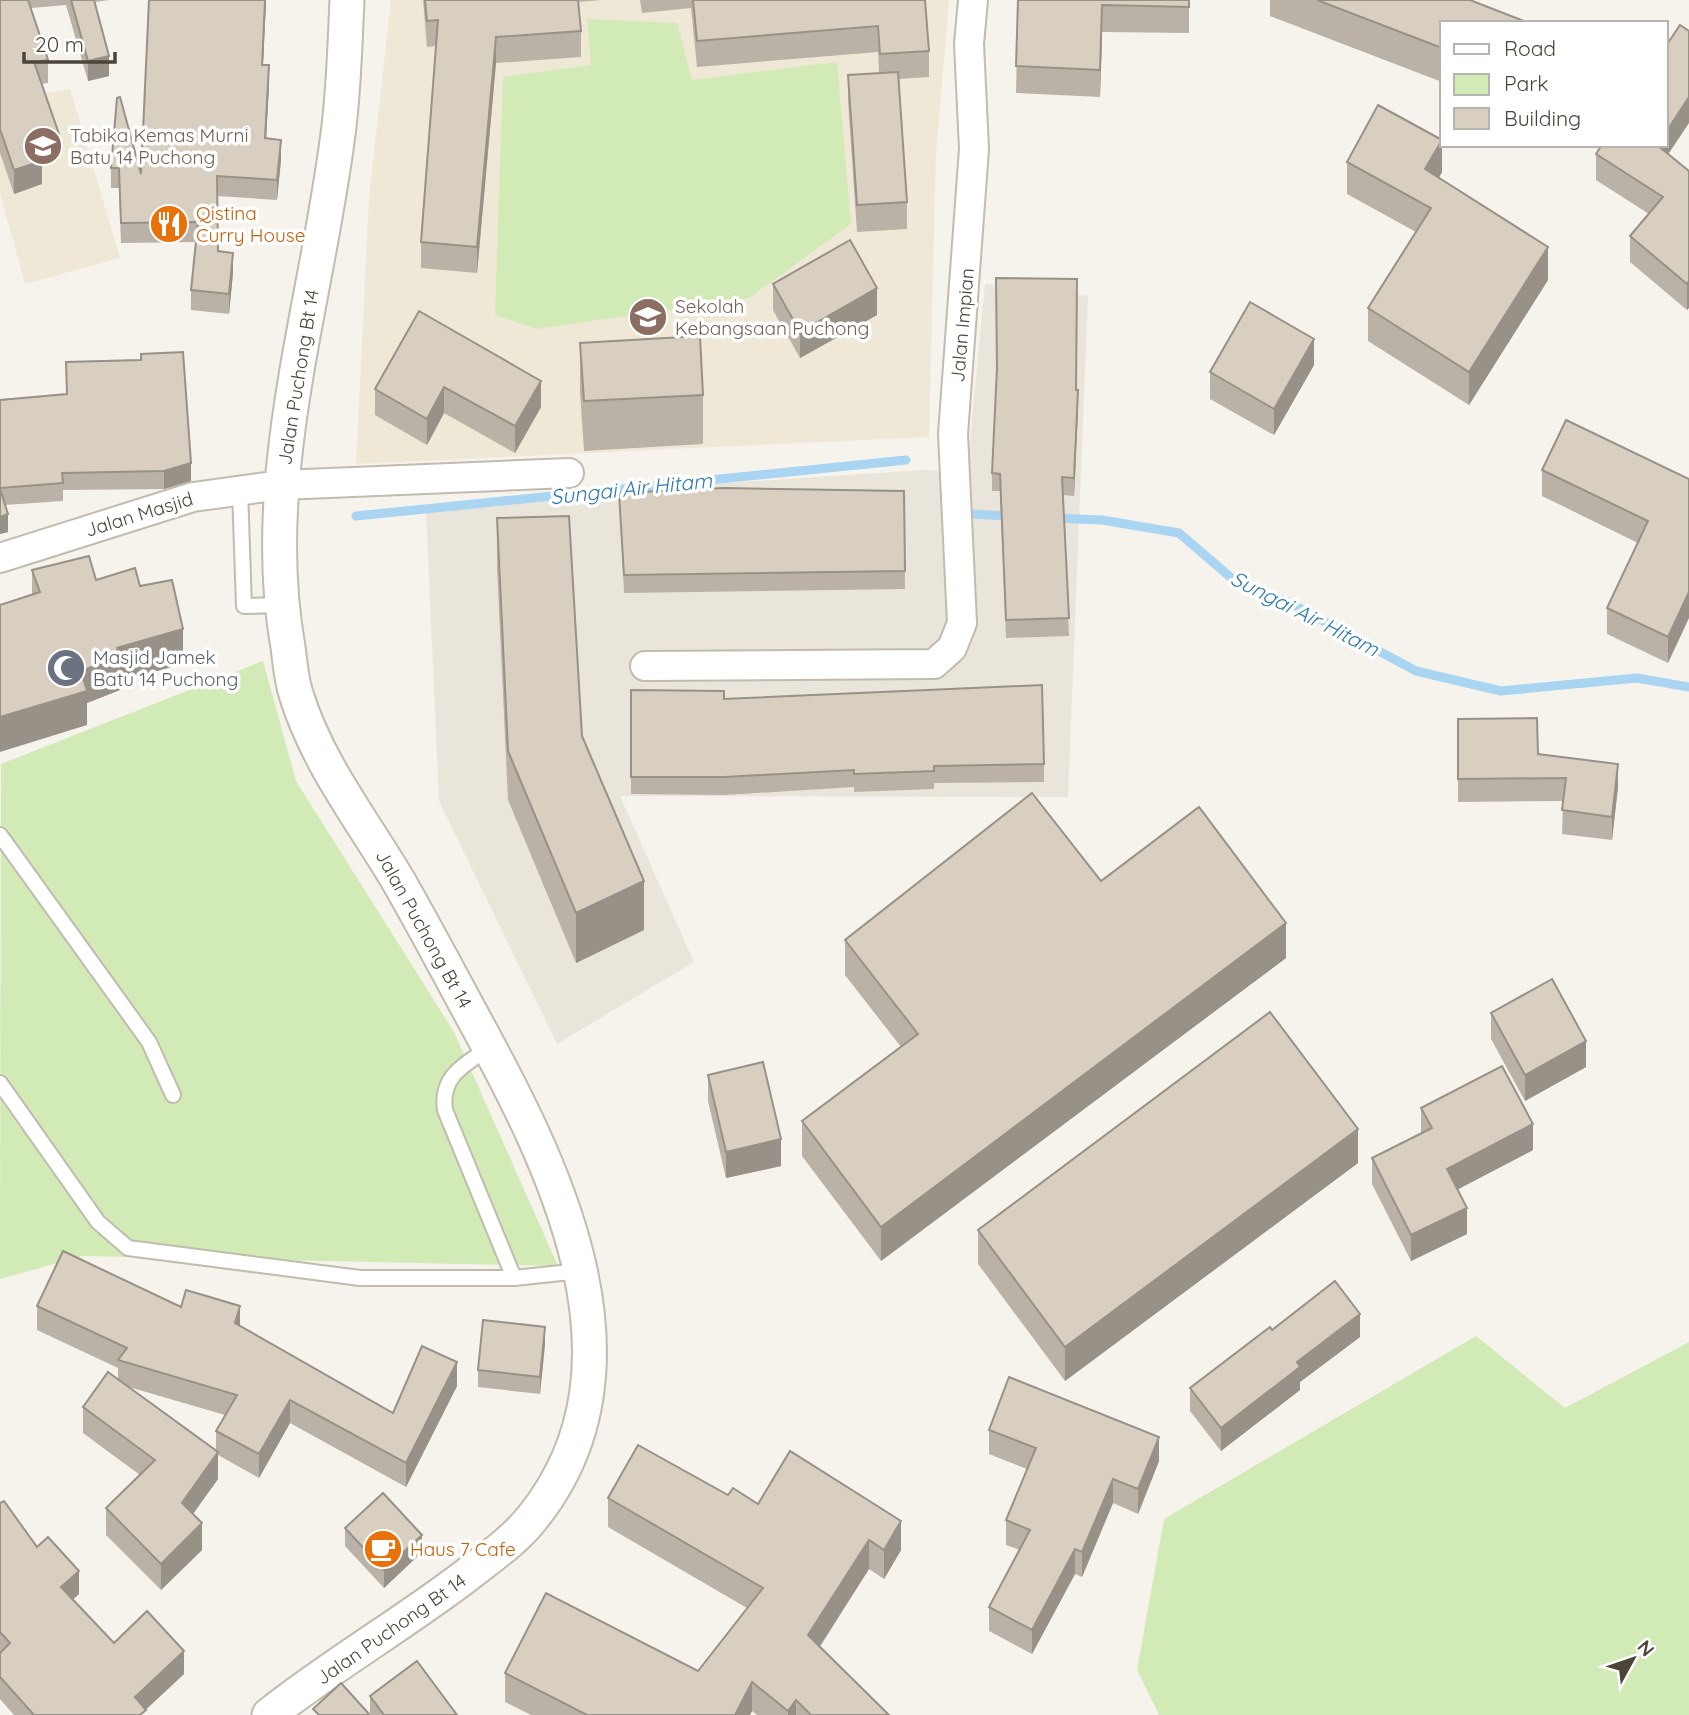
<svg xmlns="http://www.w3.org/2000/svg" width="1689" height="1715" font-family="Quicksand,sans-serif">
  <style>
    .residential { fill: #eae5da }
    .education { fill: #efe8d6 }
    .green { fill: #d2eab5 }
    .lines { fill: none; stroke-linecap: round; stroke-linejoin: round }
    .stream { stroke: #a9d4f2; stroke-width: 9 }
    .service-casing { stroke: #c2bbae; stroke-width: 18 }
    .minor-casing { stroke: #c2bbae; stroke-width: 32 }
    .tertiary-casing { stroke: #c2bbae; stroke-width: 37 }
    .service { stroke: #fff; stroke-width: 14 }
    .minor { stroke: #fff; stroke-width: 28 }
    .tertiary { stroke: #fff; stroke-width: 33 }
    .wall { fill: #bab2a6; fill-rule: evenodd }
    .shaded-wall { fill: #979187 }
    .building { fill: #d8cfc1; stroke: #979187; stroke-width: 2 }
    .labels { text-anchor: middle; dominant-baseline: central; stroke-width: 7; stroke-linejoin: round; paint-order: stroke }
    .education-label { font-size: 19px; fill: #785e54; stroke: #fff; text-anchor: start }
    .food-label { font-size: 19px; fill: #c56008; stroke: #fff; text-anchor: start }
    .street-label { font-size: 19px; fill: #4b4439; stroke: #fff }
    .worship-label { font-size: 19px; fill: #5b616d; stroke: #fff; text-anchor: start }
    .water-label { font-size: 21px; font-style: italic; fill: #2e7ab2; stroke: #fff }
  </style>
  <rect width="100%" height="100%" fill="#f6f3ec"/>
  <path class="residential" d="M985,284l103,12 -20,501 -448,-1 74,166 -137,82 -118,-243 -13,-291 182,-19 314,-21 45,2z"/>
  <g class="education">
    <path d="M391,0h558l-13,152 -7,285 -573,27 13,-266z"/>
    <path d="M70,89l50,169 -95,26 -25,-91v-93z"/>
  </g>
  <g class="green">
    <path d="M587,19l90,4 15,57 145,-18 14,162 -102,74 -212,31 -42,-14 8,-238 88,-12z"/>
    <path d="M263,661l33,120 158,251 104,234 -475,-10 -83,23 1,-515z"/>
    <path d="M1476,1336l89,72 124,-66v373h-530l-22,-45 27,-151z"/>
  </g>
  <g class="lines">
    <g class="stream">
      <path d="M972,514l38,2"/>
      <path d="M356,516l550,-56"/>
      <path d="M1052,518l50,2 77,13 57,49 52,20 128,69 85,20 136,-13 52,9"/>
    </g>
    <g class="service-casing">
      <g id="service">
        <path d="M240,490l4,116 36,-1"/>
        <path d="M0,835l149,207 24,53"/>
        <path d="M490,1047c-25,18 -50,28 -45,63l69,168"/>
        <path d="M0,1083l98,139 30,26 232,30h154l66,-7"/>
      </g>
    </g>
    <g class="minor-casing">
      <g id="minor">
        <path d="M0,558l193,-61 88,-12 288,-12"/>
        <path d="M645,666l289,-2 18,-16 10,-25 -9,-189 21,-285 -5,-105 4,-44"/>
      </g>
    </g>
    <g class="tertiary-casing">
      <path id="tertiary" d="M269,1715c63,-50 134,-91 198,-140 23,-18 48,-35 66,-58 124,-155 17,-360 -64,-507 -23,-43 -46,-86 -70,-128 -36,-61 -82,-119 -103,-188 -5,-15 -6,-32 -8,-47 -31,-172 31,-351 51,-521 5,-41 6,-84 8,-126"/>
    </g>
    <use href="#service" class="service"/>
    <use href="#minor" class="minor"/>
    <use href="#tertiary" class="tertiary"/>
  </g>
  <g class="wall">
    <path d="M0,0h109l-14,2 14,74 -21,5 -22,-76 -35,3 17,52v23l-7,1 18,74 -17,5v21l-28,10 -14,-41z"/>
    <path d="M149,0h117l-3,65 6,20 -3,53 15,22 -4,40 -60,-4 1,55 15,22 -4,41 -38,-4v-20l5,-48 -75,1 -2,-55h-8v-20l6,-70 24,76z"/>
    <path d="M423,0h178l-23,2 3,29v26l-85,6 -19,210 -56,-5v-26l15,-196 -9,1z"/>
    <path d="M640,0h285l4,51v26l-30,2 8,123v27l-50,3 -9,-131v-26l31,-2 -1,-21 -181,15 -6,-59 -49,5z"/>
    <path d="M1018,0h171v33l-87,-1 -2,65 -84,-4z"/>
    <path d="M1270,0h200l-28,23v59l-172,-66z"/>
    <path d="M1596,154h72l21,17 -2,139 -57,-48v-26l19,-22 -53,-34z"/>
    <path d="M1347,162l95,10 -3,5 109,103 -79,125 -101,-64v-33l48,-76 -69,-38z"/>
    <path d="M773,284l104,31 -77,43 -27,-48z"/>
    <path d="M419,311l122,96 -26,46 -71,-40 -17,32 -52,-30v-26z"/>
    <path d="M580,343l123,52v49l-119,7 -4,-59z"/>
    <path d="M66,362l125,119 -27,8 -101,1v11l-58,4 3,27 -8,2v-134l66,-6z"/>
    <path d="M1314,365l-40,70 -64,-36v-27z"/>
    <path d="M1076,390l2,17 -4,89 -11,-1 6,141 -63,2 -6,-147h-8v-18z"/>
    <path d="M1542,470l147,9 -21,184 -61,-29v-26l31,-65 -96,-47z"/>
    <path d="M904,491l1,98 -281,4 -5,-100z"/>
    <path d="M497,518l85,218 62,194 -68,33 -68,-163 -11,-233z"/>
    <path d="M32,570l108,16 43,78 -63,17v9l-33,13v22l-55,-131z"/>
    <path d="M631,690l93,9 320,65v18l-110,1v6l-80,3v-5l-130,8 -93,-1z"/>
    <path d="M1458,719l160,68 -6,53 -50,-6 1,-33 -105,1z"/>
    <path d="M1101,881l185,77 -405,303 -79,-105v-35l99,-74 -56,-72v-35z"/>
    <path d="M1491,1013l95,54 -61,34 -34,-62z"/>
    <path d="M708,1075l73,91 -55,12 -18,-77z"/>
    <path d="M1421,1108l112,42 -75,39 9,45 -56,27 -39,-77v-26l49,-25z"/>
    <path d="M1358,1163l-293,218 -87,-117v-34z"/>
    <path d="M37,1306l144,1 59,19 153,87 64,-27 -51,101 -116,-64 -31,55 -41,-23v24l-25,35 9,36 -41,40 -55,-55v-27l34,-33 -57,-42v-26l35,-28v-11l-81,-38zM129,1387l96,28 -9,16v20z"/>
    <path d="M1272,1330l88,7 -60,45v8l-79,61 -31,-40v-23z"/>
    <path d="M545,1344l-5,50 -62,-7v-17z"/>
    <path d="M989,1430l170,31 -21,53 -25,-11 -31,74 -7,-3 -43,80 -43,-23v-24l31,-57 -14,-5v-25l21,-51 -38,-15z"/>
    <path d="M728,1495l30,9 143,46 -17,29 -15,-10 -49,78 69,68h-132l-5,-4 -2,4h-219l-26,-13v-29l193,-2 49,-63 -139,-81v-29z"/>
    <path d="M0,1503l79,91 -6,5 41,44 70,31 -44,41h-126l-14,-16z"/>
    <path d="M345,1528l77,24 -38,36 -39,-42z"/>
    <path d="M370,1696l87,19h-87z"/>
  </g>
  <g class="shaded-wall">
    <path d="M265,0h1l-4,85v-20z"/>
    <path d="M1102,5v27l-2,65v-27z"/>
    <path d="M496,37v26l-19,210v-26z"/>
    <path d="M109,56v20l-21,5v-20z"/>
    <path d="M269,65v20l-4,73v-20z"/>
    <path d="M1689,97v26l-32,48v-26h9v-13z"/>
    <path d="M59,134v24l-17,5v21l-28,10v-24l22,-28z"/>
    <path d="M281,140v20l-4,40v-20z"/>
    <path d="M1442,140v32l-17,30v-33z"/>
    <path d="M1548,247v33l-79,125v-33z"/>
    <path d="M233,253v20l-4,41v-20z"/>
    <path d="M1689,281v27l-2,2v-26z"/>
    <path d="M877,288v27l-77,43v-26z"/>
    <path d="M1314,339v26l-40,70v-26z"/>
    <path d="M541,381v26l-26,46v-27z"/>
    <path d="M444,387v26l-17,32v-26z"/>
    <path d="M1078,390v17l-4,89v-18z"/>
    <path d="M191,463v18l-27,8v-18z"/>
    <path d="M8,514v18l-8,2v-17z"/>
    <path d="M1689,592v26l-21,45v-26z"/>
    <path d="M183,629v35l-63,17v9l-33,13v22l-87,27v-35l81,-46 36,-23z"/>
    <path d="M1618,764v23l-6,53v-23z"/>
    <path d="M644,881v49l-68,33v-50z"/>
    <path d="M1286,923v35l-405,303v-34z"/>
    <path d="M1586,1041v26l-61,34v-26z"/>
    <path d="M1533,1124v26l-86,45v-26z"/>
    <path d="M1358,1129v34l-293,218v-34z"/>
    <path d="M781,1139v27l-55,12v-26z"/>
    <path d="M1467,1208v26l-56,27v-26z"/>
    <path d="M240,1306v24l-5,-7z"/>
    <path d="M1360,1314v23l-60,45v8l-79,61v-23l76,-66z"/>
    <path d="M545,1327v17l-5,50v-17z"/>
    <path d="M457,1362v24l-51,101v-24z"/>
    <path d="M290,1400v23l-31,55v-24z"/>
    <path d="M1159,1437v24l-21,53v-25z"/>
    <path d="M218,1452v27l-36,50v-26z"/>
    <path d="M1113,1479v24l-31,74v-25z"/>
    <path d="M901,1521v29l-17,29v-29z"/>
    <path d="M202,1523v27l-41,40v-26z"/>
    <path d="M422,1535v17l-38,36v-18z"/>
    <path d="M869,1540v29l-61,95v-29z"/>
    <path d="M1075,1549v25l-43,80v-24z"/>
    <path d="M79,1571v23l-18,16v-23z"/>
    <path d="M184,1651v23l-44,41 -5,-18z"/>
    <path d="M752,1682v29l-2,4h-15z"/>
    <path d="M796,1700v15h-8v-4z"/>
  </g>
  <g class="building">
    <path d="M0,0h28l20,60 -14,2 25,72 -23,8 6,19 -28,9 -14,-41z"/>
    <path d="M71,0h23l15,56 -21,5z"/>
    <path d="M149,0h116l-3,65h7l-4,73 16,2 -4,40 -60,-4 1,75 15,2 -4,41 -38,-4 7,-68 -77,1 -2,-55h-8l6,-70 3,-1 21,77z"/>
    <path d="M425,0h153l3,31 -85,6 -19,210 -56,-5 17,-222 -11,1z"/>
    <path d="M693,0h232l4,51 -49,3 -2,-28 -181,15z"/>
    <path d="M1018,0h171v7l-87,-2 -2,65 -84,-4z"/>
    <path d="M1317,0h153l59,23h-87v25z"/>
    <path d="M1680,25l9,6v66l-23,35v-86z"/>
    <path d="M898,72l9,130 -50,3 -9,-130z"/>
    <path d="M1378,105l64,35 -17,29 123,78 -79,125 -101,-64 63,-100 -84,-46z"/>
    <path d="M1602,145h55l32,26v110l-2,3 -57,-48 33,-39 -67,-43z"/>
    <path d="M850,240l27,48 -77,44 -27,-48z"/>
    <path d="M996,278l81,1 -1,111h2l-4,88 -12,-1 7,141 -63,2 -6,-146 -8,-1 5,-105z"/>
    <path d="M1250,302l64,37 -40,70 -64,-37z"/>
    <path d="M419,311l122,70 -26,45 -71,-39 -17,32 -52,-30z"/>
    <path d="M700,336l3,59 -119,6 -4,-58z"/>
    <path d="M183,352l8,111 -27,8 -102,2 1,10 -63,5v-88l67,-6 -1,-32 75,-2v-6z"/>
    <path d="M1566,420l123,59v113l-21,45 -61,-29 41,-87 -106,-51z"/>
    <path d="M724,488l180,3 1,80 -281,4 -5,-82z"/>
    <path d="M0,489l8,25 -8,3z"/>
    <path d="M569,516l13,220 62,145 -68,32 -68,-162 -11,-233z"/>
    <path d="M89,556l7,24 39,-12 5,18 32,-6 11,49 -66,19 3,8 -39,15 6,20 -87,26v-112l40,-13 -8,-22z"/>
    <path d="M1042,685l2,79 -110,2v5l-80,3v-4l-130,7h-93v-87l93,1v8z"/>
    <path d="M1537,718l1,36 80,10 -6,53 -50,-7 4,-32 -108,1v-60z"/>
    <path d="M1032,793l69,88 98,-74 87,116 -405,304 -79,-106 116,-87 -73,-94z"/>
    <path d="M1552,979l34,62 -61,34 -34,-62z"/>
    <path d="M1270,1012l88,117 -293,218 -87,-117z"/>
    <path d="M763,1062l18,77 -55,13 -18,-77z"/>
    <path d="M1502,1066l31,58 -86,45 20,39 -56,27 -39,-77 60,-30 -11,-20z"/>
    <path d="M63,1251l118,56 5,-17 54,16 -5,17 158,90 29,-67 35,16 -51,101 -116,-63 -31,54 -43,-23 21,-36 -119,-35 9,-12 -90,-42z"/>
    <path d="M1335,1281l25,33 -63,48 3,5 -79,61 -31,-40 80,-61 2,3z"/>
    <path d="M483,1320l62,7 -5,50 -62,-7z"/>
    <path d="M108,1372l110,80 -36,51 20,20 -41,41 -55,-56 49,-48 -72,-53z"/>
    <path d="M1009,1377l150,60 -21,52 -25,-10 -31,73 -7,-3 -43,81 -43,-23 41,-77 -24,-10 30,-72 -47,-18z"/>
    <path d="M638,1445l90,50 5,-7 25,16 32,-53 111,70 -17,29 -15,-10 -61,95 81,80h-78l-15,-15 -8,11 -36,-29 -17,33h-148l-82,-42 41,-80 152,78 65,-83 -155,-90z"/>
    <path d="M383,1493l39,42 -38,35 -39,-42z"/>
    <path d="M4,1501l33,46 11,-10 31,34 -18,16 53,56 33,-32 37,40 -49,46 11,13 -6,5h-106l-34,-38v-24l10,-10 -10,-11v-129z"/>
    <path d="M417,1661l40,54h-73l-14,-19z"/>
    <path d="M341,1683l28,31 -1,1h-49l-6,-6z"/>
  </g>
  <defs>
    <g id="school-disc" transform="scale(2.0125)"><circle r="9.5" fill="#8d6e63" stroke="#fff"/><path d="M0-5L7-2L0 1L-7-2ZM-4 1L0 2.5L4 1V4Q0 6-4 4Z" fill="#fff"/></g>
    <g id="restaurant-disc" transform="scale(2.0125)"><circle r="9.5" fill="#e8710a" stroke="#fff"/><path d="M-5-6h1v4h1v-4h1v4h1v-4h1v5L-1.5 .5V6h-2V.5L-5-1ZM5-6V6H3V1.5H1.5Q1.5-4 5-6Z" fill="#fff"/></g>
    <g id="mosque-disc" transform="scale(2.0125)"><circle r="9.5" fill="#6b7280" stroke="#fff"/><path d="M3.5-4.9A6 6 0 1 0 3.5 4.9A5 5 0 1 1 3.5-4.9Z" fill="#fff"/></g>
    <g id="cafe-disc" transform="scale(2.0125)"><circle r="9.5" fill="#e8710a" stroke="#fff"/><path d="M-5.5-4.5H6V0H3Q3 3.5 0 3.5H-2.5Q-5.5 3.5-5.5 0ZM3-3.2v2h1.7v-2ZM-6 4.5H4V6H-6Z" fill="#fff"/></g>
  </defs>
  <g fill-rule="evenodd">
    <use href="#school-disc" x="43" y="146"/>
    <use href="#restaurant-disc" x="169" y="224"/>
    <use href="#school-disc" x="648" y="317"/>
    <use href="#mosque-disc" x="66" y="668"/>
    <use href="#cafe-disc" x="383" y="1549"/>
  </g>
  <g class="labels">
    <g class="education-label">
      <text x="70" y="135">Tabika Kemas Murni<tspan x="70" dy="22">Batu 14 Puchong</tspan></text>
      <text x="675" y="306">Sekolah<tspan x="675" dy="22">Kebangsaan Puchong</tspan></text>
    </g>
    <g class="food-label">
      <text x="196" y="213">Qistina<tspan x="196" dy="22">Curry House</tspan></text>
      <text x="410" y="1549">Haus 7 Cafe</text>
    </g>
    <g class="street-label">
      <text transform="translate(962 325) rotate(-85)">Jalan Impian</text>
      <text transform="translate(298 377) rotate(-81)">Jalan Puchong Bt 14</text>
      <text transform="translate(139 514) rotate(-17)">Jalan Masjid</text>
      <text transform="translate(424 929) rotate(61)">Jalan Puchong Bt 14</text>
      <text transform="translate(391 1629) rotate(-35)">Jalan Puchong Bt 14</text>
    </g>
    <g class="worship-label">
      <text x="93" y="657">Masjid Jamek<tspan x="93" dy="22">Batu 14 Puchong</tspan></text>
    </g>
    <g class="water-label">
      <text transform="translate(631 488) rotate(-6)">Sungai Air Hitam</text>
      <text transform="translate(1305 613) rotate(27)">Sungai Air Hitam</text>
    </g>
  </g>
  <rect x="1440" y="21" width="228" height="126" fill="#ffffff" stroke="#b7b4b0" stroke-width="2"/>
  <rect x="1454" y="44" width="35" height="10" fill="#ffffff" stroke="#b7b4b0" stroke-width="2"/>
  <text x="1504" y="56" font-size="21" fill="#4b4439">Road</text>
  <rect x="1454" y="74" width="35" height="21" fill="#d2eab5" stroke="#b7b4b0" stroke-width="2"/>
  <text x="1504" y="91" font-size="21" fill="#4b4439">Park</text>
  <rect x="1454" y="108" width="35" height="21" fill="#d8cfc1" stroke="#b7b4b0" stroke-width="2"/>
  <text x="1504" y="126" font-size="21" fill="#4b4439">Building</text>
  <g transform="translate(1633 1659) rotate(50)" stroke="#ffffff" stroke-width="5" paint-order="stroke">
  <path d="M0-5L12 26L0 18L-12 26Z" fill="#4b4439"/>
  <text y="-10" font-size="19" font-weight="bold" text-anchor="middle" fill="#4b4439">N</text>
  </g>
  <path d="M24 52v10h91v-10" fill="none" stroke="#4b4439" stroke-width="3.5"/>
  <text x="35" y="52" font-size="21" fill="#4b4439" stroke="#ffffff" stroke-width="5" paint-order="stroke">20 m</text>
</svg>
